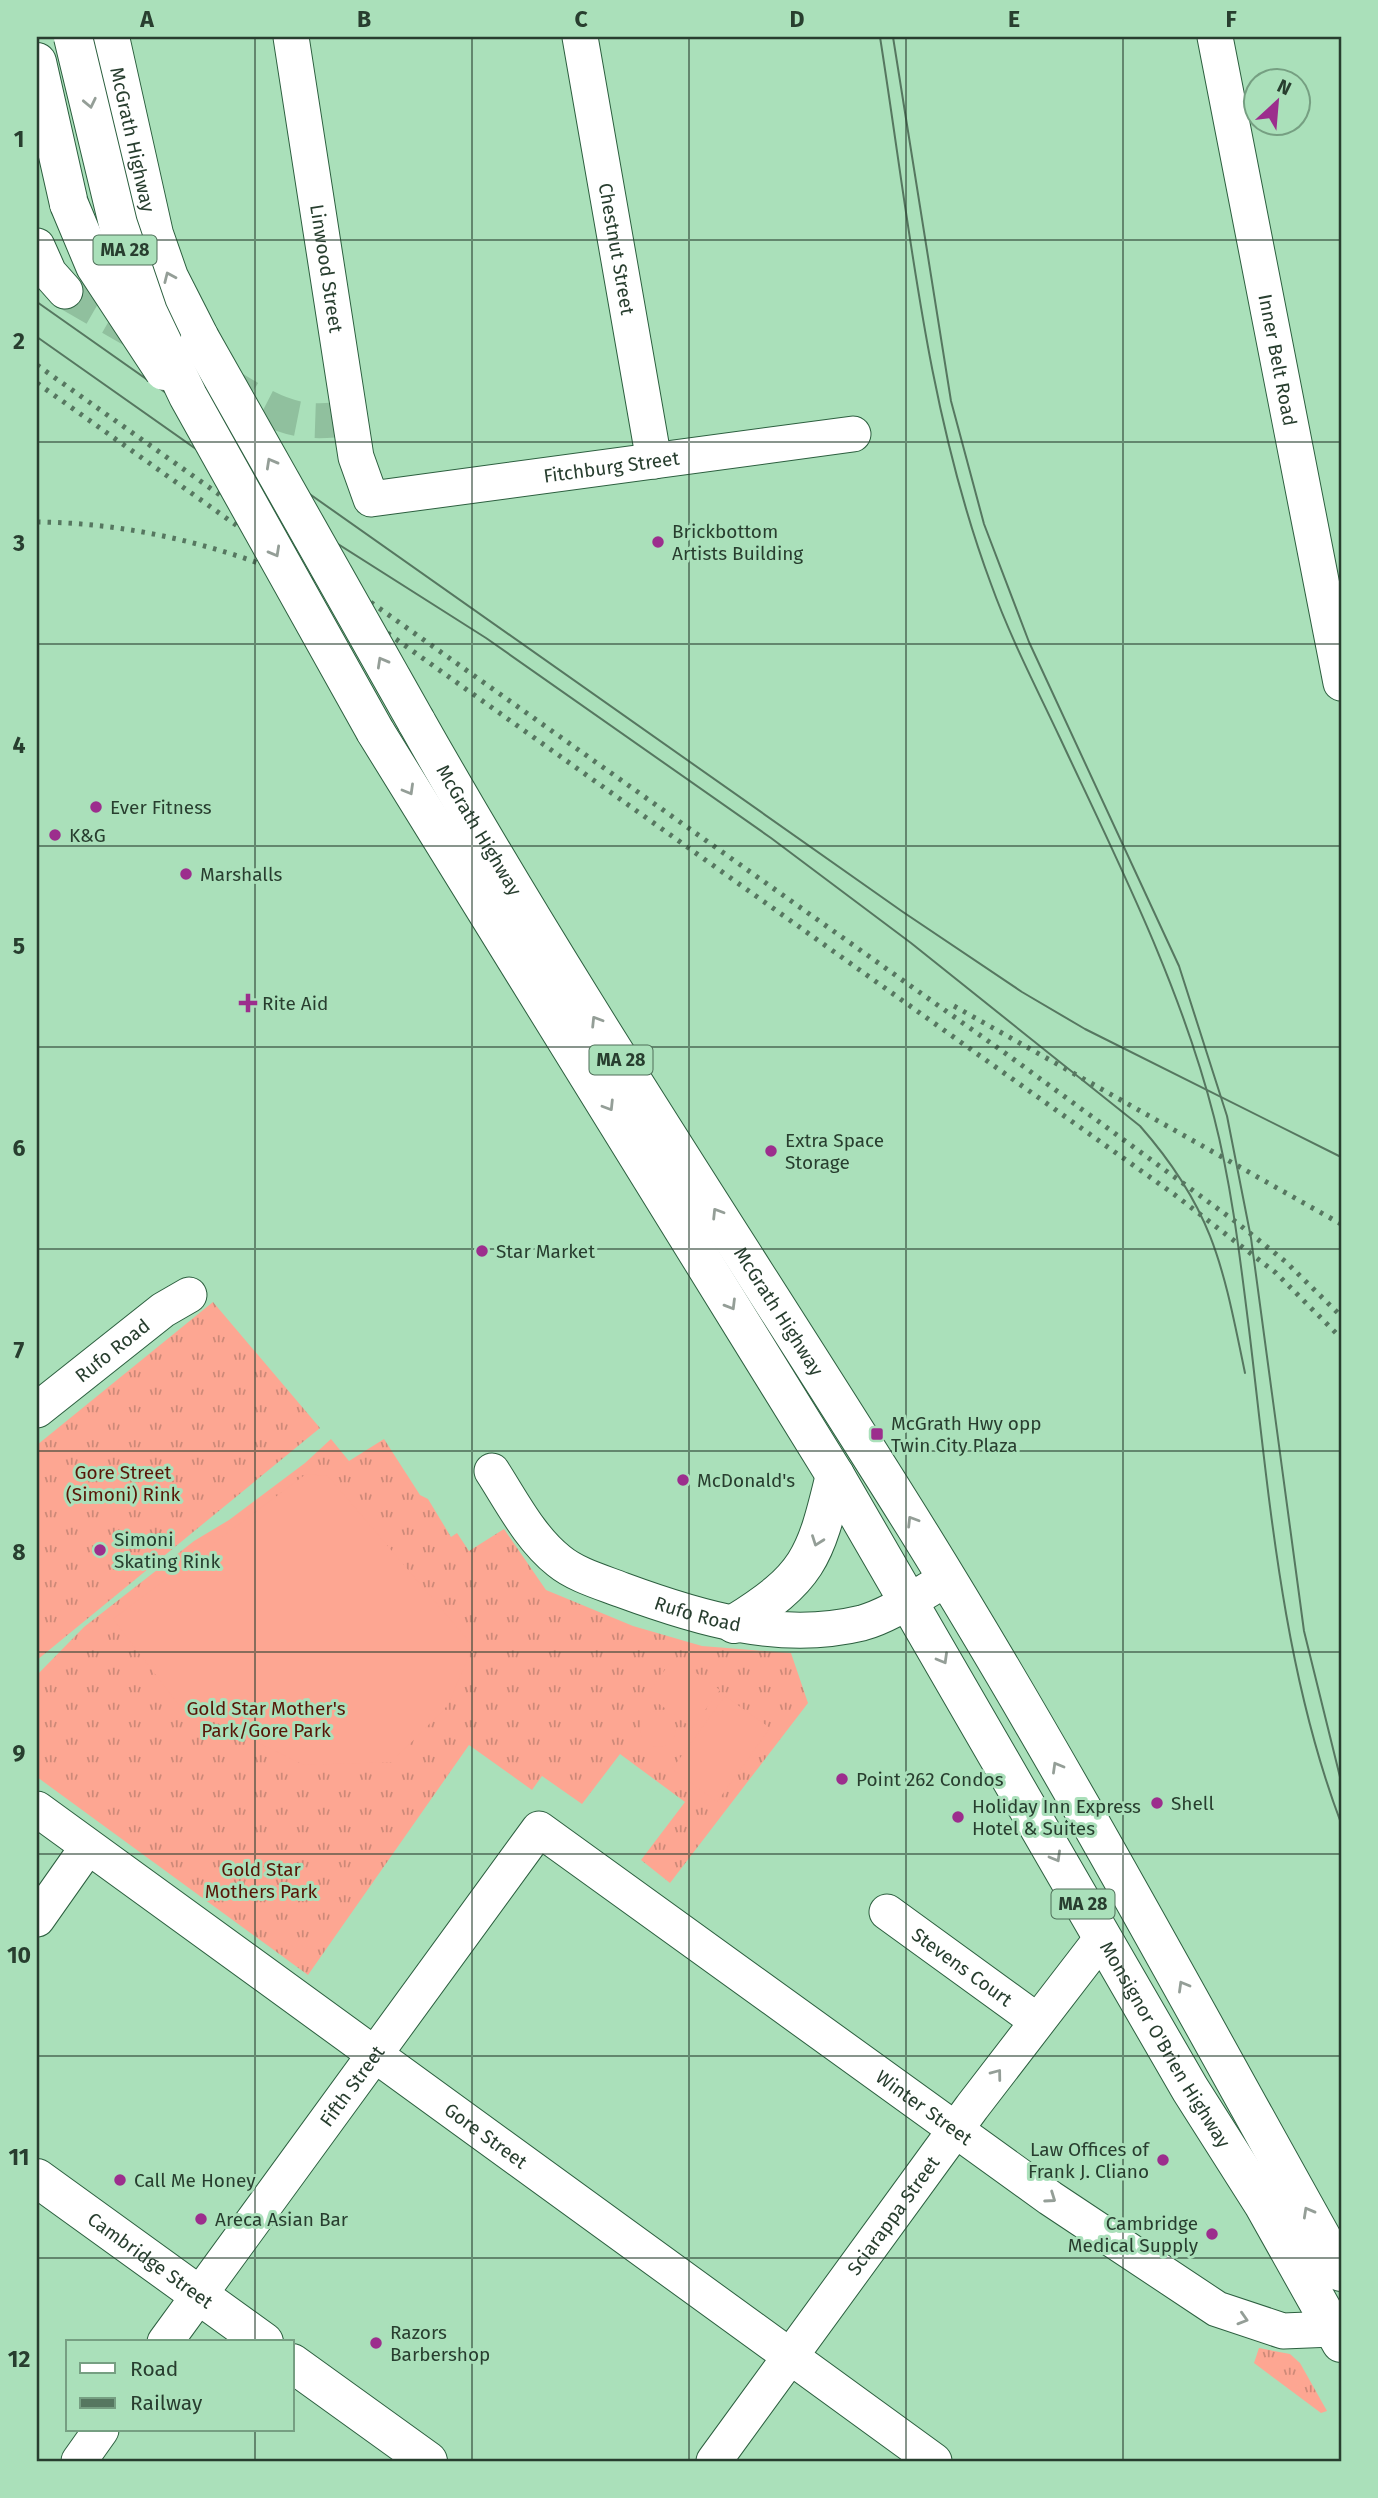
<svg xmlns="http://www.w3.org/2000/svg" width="1378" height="2498" font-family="'Fira Sans',sans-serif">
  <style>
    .grass { fill: url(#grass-tufts) }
    .garden { fill: #fda692 }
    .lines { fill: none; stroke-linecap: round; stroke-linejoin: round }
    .minor-tunnel { stroke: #90c09e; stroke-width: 35; stroke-dasharray: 35 18; stroke-linecap: butt }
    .minor-casing { stroke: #2c5f3f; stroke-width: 37 }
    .major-casing { stroke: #2c5f3f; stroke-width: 40 }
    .highway-casing { stroke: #2c5f3f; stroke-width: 40 }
    .minor { stroke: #fff; stroke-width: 35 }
    .major { stroke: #fff; stroke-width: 38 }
    .highway { stroke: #fff; stroke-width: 38 }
    .tram { stroke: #567760; stroke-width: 2 }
    .rail { stroke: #567760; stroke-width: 5; stroke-dasharray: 3.5 7; stroke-linecap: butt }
    .major-bridge-casing { stroke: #2c5f3f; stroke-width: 40; stroke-linecap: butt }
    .highway-bridge-casing { stroke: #2c5f3f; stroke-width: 40; stroke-linecap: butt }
    .major-bridge { stroke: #fff; stroke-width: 38 }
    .highway-bridge { stroke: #fff; stroke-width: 38 }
    .oneway { stroke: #949e97 }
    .grid { fill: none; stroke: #283e2f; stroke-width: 2; stroke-opacity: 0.55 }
    .poi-dot { fill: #9c2e8d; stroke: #aae0ba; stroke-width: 2.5 }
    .labels { text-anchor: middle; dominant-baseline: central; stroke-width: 6; stroke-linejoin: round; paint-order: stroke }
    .shield { fill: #aae0ba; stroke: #4f6f59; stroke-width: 2 }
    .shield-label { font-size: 18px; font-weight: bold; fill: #283e2f }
    .street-label { font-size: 19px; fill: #283e2f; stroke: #aae0ba }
    .poi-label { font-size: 19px; fill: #283e2f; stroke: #aae0ba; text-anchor: start }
    .park-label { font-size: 19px; fill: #581607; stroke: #aae0ba }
    .neatline { fill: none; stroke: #283e2f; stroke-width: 2.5 }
    .grid-label { font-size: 23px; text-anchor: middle; font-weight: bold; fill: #283e2f }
  </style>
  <defs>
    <pattern id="grass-tufts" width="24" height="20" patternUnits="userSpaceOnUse" patternTransform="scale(1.75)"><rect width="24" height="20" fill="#fda692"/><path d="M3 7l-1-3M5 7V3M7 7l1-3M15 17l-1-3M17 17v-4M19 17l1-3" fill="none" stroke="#cd8978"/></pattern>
  </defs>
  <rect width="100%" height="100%" fill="#aae0ba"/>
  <g class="grass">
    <path d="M213,1302l107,126 -283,232v-215z"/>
    <path d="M331,1439l18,22 35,-22 36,56 8,4 23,38 6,-4 12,18 35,-22 42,61 87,36 69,20 89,7 17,50 -138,180 -29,-23 44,-58 -65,-48 -38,50 -40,-28 -10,14 -63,-45 -161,230 -271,-198v-102l47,-48 110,-86 35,-21 76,-57z"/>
    <path d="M1259,2348l31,6 10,9 27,48 -6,2 -67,-50z"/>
  </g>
  <g class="garden">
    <path d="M306,1474l22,2 145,170 -25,59 -56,57 -88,3 -126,-61 -65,-85z"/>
    <path d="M674,1657l46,33 -28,38 -45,-33z"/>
    <path d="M725,1696l45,32 -53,74 -45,-33z"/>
    <circle cx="658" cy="1729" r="18"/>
  </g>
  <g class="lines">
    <g class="minor-tunnel">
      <path d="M65,291l78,45"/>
      <path d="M219,380c50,29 70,48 130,38"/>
    </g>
    <g class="minor-casing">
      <g id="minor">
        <path id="s1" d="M291,37l65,420 15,42 482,-65"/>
        <path id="s2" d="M580,37l74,424"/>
        <path id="s3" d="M1215,37l126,646"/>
        <path d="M37,246l12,27 16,18"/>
        <path id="s4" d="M37,1410l126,-100 26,-15"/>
        <path id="s5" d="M492,1471c20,31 38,67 67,90 17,14 42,21 63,29 76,28 158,53 240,33 29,-8 59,-30 85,-44"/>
        <path id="s6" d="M37,1809l897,652"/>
        <path id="s7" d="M887,1912l150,109"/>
        <path d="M37,1919l50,-71"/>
        <path id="s8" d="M165,2342l374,-513 511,369 167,111 66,22 50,-2"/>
        <path d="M79,2461l22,-31"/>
        <path id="s9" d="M714,2461l258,-354 130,-169"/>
      </g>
    </g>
    <g class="major-casing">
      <g id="major">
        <path d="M37,62l32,142"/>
        <path id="s10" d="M37,2178l227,164"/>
        <path d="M292,2363l136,98"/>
      </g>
    </g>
    <g class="highway-casing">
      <g id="highway">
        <path id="s11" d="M110,37l44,197 15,43 31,61"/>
        <path id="s12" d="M416,721c156,276 334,540 502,810 150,242 284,493 423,741"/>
        <path id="s13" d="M375,731l460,744 355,614 73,115 78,139"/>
        <path d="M734,1624c74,-46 81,-65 101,-149"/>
      </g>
    </g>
    <use href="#minor" class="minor"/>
    <use href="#major" class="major"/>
    <use href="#highway" class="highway"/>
    <g class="tram">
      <path d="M880,37c29,183 46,373 111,547 19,53 45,103 69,154 58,124 120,246 154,379 18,70 26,141 35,212 20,165 33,338 92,494"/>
      <path d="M893,37l58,364 33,123 45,118 150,324 48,150 24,122 53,393 37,150"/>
      <path d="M37,302l866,610 119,80 63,37 256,128"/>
      <path d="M37,337l230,162 219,139 285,200 140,105 229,183c74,84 83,141 105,247"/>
    </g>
    <g class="rail">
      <path d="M37,365l968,688 231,169 50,40 55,54"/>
      <path d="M37,383l1138,812 101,78 65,65"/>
      <path d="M37,522c94,1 183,23 270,60"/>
      <path d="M954,1006l387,218"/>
    </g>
    <g class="major-bridge-casing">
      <path id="major-bridge" d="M69,204l26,62 69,105"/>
    </g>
    <g class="highway-bridge-casing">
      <g id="highway-bridge">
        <path d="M73,37l45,187 30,88 40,84 187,335"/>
        <path d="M200,338l216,383"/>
      </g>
    </g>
    <use href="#major-bridge" class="major-bridge"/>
    <use href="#highway-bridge" class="highway-bridge"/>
  </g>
  <defs><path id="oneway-chevron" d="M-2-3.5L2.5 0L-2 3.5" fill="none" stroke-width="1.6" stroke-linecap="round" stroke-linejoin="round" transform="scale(1.75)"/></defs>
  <g class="oneway">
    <use href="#oneway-chevron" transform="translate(90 103) rotate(78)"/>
    <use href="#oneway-chevron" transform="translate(169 277) rotate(-114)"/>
    <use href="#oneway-chevron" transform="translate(271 463) rotate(-119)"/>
    <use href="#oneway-chevron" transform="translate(275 552) rotate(61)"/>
    <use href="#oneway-chevron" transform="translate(382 662) rotate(-119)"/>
    <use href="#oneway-chevron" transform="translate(409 790) rotate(60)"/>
    <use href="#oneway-chevron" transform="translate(596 1021) rotate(-122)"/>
    <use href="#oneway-chevron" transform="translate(609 1106) rotate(58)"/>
    <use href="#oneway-chevron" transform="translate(717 1213) rotate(-122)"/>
    <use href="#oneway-chevron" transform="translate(731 1305) rotate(59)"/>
    <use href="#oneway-chevron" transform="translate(912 1521) rotate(-122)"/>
    <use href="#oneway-chevron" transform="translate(817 1541) rotate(110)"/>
    <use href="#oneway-chevron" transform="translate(943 1659) rotate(60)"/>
    <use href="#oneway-chevron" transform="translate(1057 1767) rotate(-120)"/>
    <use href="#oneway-chevron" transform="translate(1056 1857) rotate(60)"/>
    <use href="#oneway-chevron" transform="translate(1183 1986) rotate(-120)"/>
    <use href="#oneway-chevron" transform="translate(997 2074) rotate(-53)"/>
    <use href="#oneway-chevron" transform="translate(1051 2198) rotate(35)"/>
    <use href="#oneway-chevron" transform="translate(1308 2212) rotate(-119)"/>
    <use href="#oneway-chevron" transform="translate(1243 2319) rotate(17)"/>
  </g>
  <path class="grid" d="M255,37v2305M472,37v2424M689,37v2424M906,37v2424M1123,37v2424M37,240h1304M37,442h1304M37,644h1304M37,846h1304M37,1047h1304M37,1249h1304M37,1451h1304M37,1652h1304M37,1854h1304M37,2056h1304M37,2258h1304M255,2430v31"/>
  <g class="poi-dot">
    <circle cx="658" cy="542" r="7"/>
    <circle cx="96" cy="807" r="7"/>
    <circle cx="55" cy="835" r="7"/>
    <circle cx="186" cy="874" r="7"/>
    <path d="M244.5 992.5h7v7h7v7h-7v7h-7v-7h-7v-7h7z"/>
    <circle cx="771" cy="1151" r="7"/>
    <circle cx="482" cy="1251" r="7"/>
    <rect x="870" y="1427" width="14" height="14" rx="3.5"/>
    <circle cx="683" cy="1480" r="7"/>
    <circle cx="100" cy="1550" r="7"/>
    <circle cx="842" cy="1779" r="7"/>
    <circle cx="1157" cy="1803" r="7"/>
    <circle cx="958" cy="1817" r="7"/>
    <circle cx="1163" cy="2160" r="7"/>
    <circle cx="120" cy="2180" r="7"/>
    <circle cx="201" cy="2219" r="7"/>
    <circle cx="1212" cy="2234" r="7"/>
    <circle cx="376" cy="2343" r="7"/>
  </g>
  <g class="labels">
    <g class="shield">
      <rect x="93.5" y="235.5" width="63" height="29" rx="5"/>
      <rect x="589.5" y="1045.5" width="63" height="29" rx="5"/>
      <rect x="1051.5" y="1889.5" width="63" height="29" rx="5"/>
    </g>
    <g class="shield-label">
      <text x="125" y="250">MA 28</text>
      <text x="621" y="1060">MA 28</text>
      <text x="1083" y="1904">MA 28</text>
    </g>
    <g class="street-label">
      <text stroke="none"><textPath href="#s11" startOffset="105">McGrath Highway</textPath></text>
      <text stroke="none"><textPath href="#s2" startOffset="215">Chestnut Street</textPath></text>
      <text stroke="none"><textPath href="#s1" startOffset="234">Linwood Street</textPath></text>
      <text stroke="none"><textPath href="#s3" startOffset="329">Inner Belt Road</textPath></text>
      <text stroke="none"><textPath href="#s1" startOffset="712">Fitchburg Street</textPath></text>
      <text stroke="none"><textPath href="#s12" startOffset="126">McGrath Highway</textPath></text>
      <text stroke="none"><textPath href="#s12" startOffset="693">McGrath Highway</textPath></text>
      <text stroke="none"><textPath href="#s4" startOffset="96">Rufo Road</textPath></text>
      <text stroke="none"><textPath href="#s5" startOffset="262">Rufo Road</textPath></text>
      <text stroke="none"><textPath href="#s7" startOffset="93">Stevens Court</textPath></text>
      <text stroke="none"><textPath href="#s13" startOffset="1533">Monsignor O'Brien Highway</textPath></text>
      <text stroke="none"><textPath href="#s8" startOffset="317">Fifth Street</textPath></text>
      <text stroke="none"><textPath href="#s8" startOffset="1110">Winter Street</textPath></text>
      <text stroke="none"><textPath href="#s6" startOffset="555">Gore Street</textPath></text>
      <text stroke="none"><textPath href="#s9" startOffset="304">Sciarappa Street</textPath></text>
      <text stroke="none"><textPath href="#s10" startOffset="140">Cambridge Street</textPath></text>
    </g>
    <g class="poi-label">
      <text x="672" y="531">Brickbottom<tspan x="672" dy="22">Artists Building</tspan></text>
      <text x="110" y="807">Ever Fitness</text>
      <text x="69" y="835">K&amp;G</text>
      <text x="200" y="874">Marshalls</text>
      <text x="262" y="1003">Rite Aid</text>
      <text x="785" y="1140">Extra Space<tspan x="785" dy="22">Storage</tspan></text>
      <text x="496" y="1251">Star Market</text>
      <text x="891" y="1423">McGrath Hwy opp<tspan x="891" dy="22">Twin City Plaza</tspan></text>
      <text x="697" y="1480">McDonald's</text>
      <text x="114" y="1539">Simoni<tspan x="114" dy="22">Skating Rink</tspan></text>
      <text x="856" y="1779">Point 262 Condos</text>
      <text x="1171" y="1803">Shell</text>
      <text x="972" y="1806">Holiday Inn Express<tspan x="972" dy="22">Hotel &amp; Suites</tspan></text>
      <text x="1149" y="2149" text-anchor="end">Law Offices of<tspan x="1149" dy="22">Frank J. Cliano</tspan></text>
      <text x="134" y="2180">Call Me Honey</text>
      <text x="215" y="2219">Areca Asian Bar</text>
      <text x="1198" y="2223" text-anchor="end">Cambridge<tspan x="1198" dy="22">Medical Supply</tspan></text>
      <text x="390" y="2332">Razors<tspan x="390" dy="22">Barbershop</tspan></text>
    </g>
    <g class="park-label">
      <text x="123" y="1472">Gore Street<tspan x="123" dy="22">(Simoni) Rink</tspan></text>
      <text x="266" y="1708">Gold Star Mother's<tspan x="266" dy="22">Park/Gore Park</tspan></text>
      <text x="261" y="1869">Gold Star<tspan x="261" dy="22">Mothers Park</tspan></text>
    </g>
  </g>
  <rect width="1378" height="2498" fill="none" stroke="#aae0ba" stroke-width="77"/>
  <rect x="66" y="2340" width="228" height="91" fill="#aae0ba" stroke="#769f82" stroke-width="2"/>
  <rect x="80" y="2363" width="35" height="10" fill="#ffffff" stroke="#769f82" stroke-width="2"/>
  <text x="130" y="2376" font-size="21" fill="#283e2f">Road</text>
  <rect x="80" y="2398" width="35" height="10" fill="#567760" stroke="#769f82" stroke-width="2"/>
  <text x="130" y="2410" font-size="21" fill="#283e2f">Railway</text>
  <g transform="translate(1277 102) rotate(26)"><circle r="33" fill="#aae0ba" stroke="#769f82" stroke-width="2"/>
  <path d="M0-5L12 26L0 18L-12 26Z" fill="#9c2e8d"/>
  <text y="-10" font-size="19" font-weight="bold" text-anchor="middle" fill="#283e2f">N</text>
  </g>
  <rect x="38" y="38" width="1302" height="2422" class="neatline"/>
  <g class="grid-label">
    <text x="147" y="27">A</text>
    <text x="364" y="27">B</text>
    <text x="581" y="27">C</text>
    <text x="797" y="27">D</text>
    <text x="1014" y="27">E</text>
    <text x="1231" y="27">F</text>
    <text x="19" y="147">1</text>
    <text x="19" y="349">2</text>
    <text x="19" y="551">3</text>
    <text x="19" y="753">4</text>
    <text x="19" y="954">5</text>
    <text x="19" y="1156">6</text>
    <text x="19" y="1358">7</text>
    <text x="19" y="1560">8</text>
    <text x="19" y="1761">9</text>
    <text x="19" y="1963">10</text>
    <text x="19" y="2165">11</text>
    <text x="19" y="2367">12</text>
  </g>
</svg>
